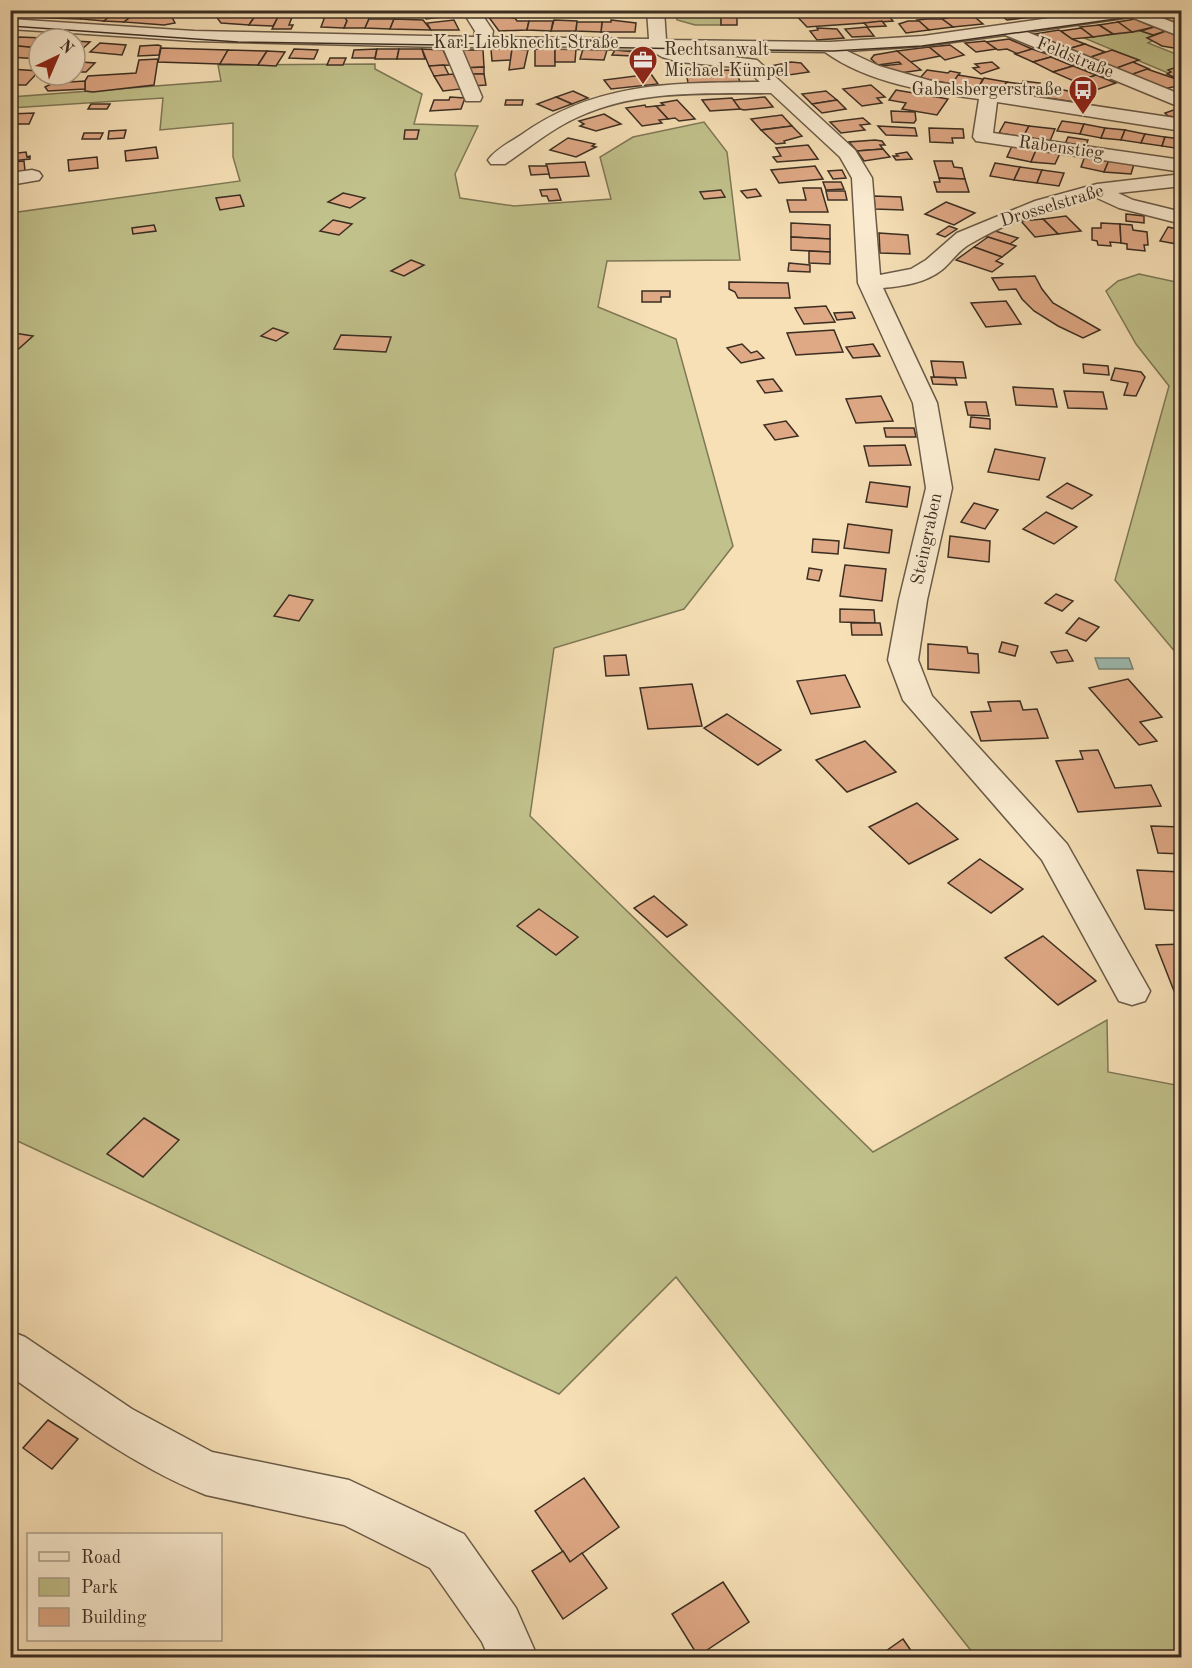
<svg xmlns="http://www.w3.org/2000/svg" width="1192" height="1668" font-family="'Old Standard TT',serif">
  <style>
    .green { fill: #c1c18b; stroke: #7e7856; stroke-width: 1.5 }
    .water { fill: #9dbdb2; stroke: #768478; stroke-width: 1.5 }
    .building { fill: #e0a986; stroke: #3b2e22; stroke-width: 1.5 }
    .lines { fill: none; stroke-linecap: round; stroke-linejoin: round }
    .minor-casing { stroke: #6a5a47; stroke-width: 3 }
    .minor { fill: #faebd0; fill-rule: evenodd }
    .tram { stroke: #3b2e22; stroke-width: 1.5 }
    .labels { text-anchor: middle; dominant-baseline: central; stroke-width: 4.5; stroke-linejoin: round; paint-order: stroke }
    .far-street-label { font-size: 18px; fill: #3b2e22; stroke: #faebd0 }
    .far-poi-label { font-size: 18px; fill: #3b2e22; stroke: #faebd0; text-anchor: start }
  </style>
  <rect width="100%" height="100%" fill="#f7e0b6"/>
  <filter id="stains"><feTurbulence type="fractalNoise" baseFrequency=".00333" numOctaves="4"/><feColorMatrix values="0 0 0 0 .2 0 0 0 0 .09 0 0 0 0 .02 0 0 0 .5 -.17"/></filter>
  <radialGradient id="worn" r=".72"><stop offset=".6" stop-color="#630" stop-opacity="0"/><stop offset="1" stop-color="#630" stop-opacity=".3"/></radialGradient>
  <g class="green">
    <path d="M675,11h46v14h-26l-18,-5z"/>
    <path d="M1141,31l12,4 -5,3 6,2 -6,3 33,13v13l-13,4 -84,-35z"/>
    <path d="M375,64v5l47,25 -8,30 64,2 -23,48 5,24 54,8 97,-7 -11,-42 33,-20 71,-15 23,30 13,108 -133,1 -9,46 78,32 57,207 -49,63 -130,39 -24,168 343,336 234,-132 1,52 73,14v571h-205l-300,-380 -117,117 -548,-256v-925l229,-32 -7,-24v-34l-73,7 3,-32 -152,10v-11l210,-16 -3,-16z"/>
    <path d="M1139,274l42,9v376l-66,-79 54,-194 -33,-42 -30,-53 12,-10z"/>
  </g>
  <path class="water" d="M1095,658h34l4,11h-34z"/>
  <g class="building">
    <path d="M28,10h33l-10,8 -27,-2z"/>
    <path d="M61,10h13l14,2 -7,7 -30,-1z"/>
    <path d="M147,10h21l7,13 -11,2 -40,-3 8,-6 16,1z"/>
    <path d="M341,10l4,7 -23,-2 -2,-4z"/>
    <path d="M446,10l4,6 -24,3 -4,-8z"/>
    <path d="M484,10h30l2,3 -28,3z"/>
    <path d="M609,10h26l1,7h-25z"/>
    <path d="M791,10h93l9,11 -86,6z"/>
    <path d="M994,10h28l9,7 -24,3z"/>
    <path d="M1022,10h25l6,4 -22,3z"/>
    <path d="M721,11l16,1v13h-16z"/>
    <path d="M88,12l25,2 -9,7 -23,-2z"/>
    <path d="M114,13l19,1 -9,8 -20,-1z"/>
    <path d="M237,13l2,2 16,1 -6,9 -28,-2 -6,-8z"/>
    <path d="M516,13l2,2 -8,1 2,2h3l2,3h12l-2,9 -28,1 -11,-15z"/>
    <path d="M970,13l13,11 -30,3 -11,-8z"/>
    <path d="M1182,13v9l-7,1 -18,-7z"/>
    <path d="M272,15l6,2 -5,9 -24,-1 6,-9z"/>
    <path d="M322,15l23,2 2,4 -3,7 -23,-1 3,-8z"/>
    <path d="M366,15l3,4 -4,9h-21l3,-7 -2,-4z"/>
    <path d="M278,17h14l-3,8h4l-2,4h-19z"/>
    <path d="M369,19h25l-4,10 -25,-1z"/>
    <path d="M394,19l29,1 8,10 -41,-1z"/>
    <path d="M927,19h15l11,8 -24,3 -12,-10z"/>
    <path d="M1135,19l19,8 -22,5 -14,-10z"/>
    <path d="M454,20l5,10h-28l-4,-7z"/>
    <path d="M554,20l23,1 -1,10h-25z"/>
    <path d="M611,20l25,3 -1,9h-34l1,-10h9z"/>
    <path d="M529,21h24l-2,10 -24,-1z"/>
    <path d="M882,21l4,5 -18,1 -4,-4z"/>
    <path d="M908,21h11l10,9 -23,3 -7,-9z"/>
    <path d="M577,22h25l-1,10 -25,-1z"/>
    <path d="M1118,22l14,10 -19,2 -14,-9z"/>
    <path d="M1099,25l14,9 -20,3 -13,-10z"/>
    <path d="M867,27l7,9 -22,1 -7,-8z"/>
    <path d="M1154,27l12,4 -13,4 -12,-4z"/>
    <path d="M817,28l20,1 7,9 -27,2 -7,-9 8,-1z"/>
    <path d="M1081,28l12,9 -21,2 -11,-8z"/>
    <path d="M1059,30l13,9 13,5 -17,5 -34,-15z"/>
    <path d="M1166,31l16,6v8l-8,3 -12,-2 -15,-8z"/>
    <path d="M19,37l23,1 -10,9 -22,-1z"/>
    <path d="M1009,39l23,10 -14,5 -11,-5 -9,1 -12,-8z"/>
    <path d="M75,41l15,1 -10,9h-5z"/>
    <path d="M985,41l11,8 -20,3 -11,-9z"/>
    <path d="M100,43l26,2 -4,10 -32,-3z"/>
    <path d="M1085,44l20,8 -17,6 -20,-9z"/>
    <path d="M158,45l3,1 -2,9 -21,1 2,-10z"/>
    <path d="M950,45l14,10 -19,5 -16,-13z"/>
    <path d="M18,46l21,2v11l-29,-2v-4z"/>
    <path d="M929,47l11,9 -30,6 -13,-11z"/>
    <path d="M161,48l67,2 -8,14 -62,-2z"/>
    <path d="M294,49l24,1 -4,9 -25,-1z"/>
    <path d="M377,49l-2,9h-23l2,-8z"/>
    <path d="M377,49h22l-2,10h-22z"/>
    <path d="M399,49h23l3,10h-28z"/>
    <path d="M422,49l21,1 7,15 -21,1z"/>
    <path d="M491,49h21l-1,11 -19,1z"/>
    <path d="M512,49l16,1 -4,18 -15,2z"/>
    <rect x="535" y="49" width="20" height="17"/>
    <path d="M555,49h21l-1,13h-20z"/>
    <path d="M583,49l24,1 -3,10 -24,-1z"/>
    <path d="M1032,49l18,6 1,2 -18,5 -18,-8z"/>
    <path d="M228,50l39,1 -9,14 -38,-1z"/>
    <path d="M460,50h23l1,17 -21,1z"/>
    <path d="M615,50l20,2 -2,4 -21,-1z"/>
    <path d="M1112,50l27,10 -25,9 -26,-11z"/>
    <path d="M267,51l18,1 -9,14 -18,-1z"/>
    <path d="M897,51l24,19 -21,3 -19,-7 20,-2 -2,-2 -21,3 -7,-6 3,-4z"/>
    <path d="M1051,57l22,9 -20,6 -20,-10z"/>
    <path d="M330,58h16l-3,7h-16z"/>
    <path d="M158,59l-4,26 -61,7 -8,-1v-10l3,-5 48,-3 3,-13z"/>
    <path d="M80,62l15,1 -9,9h-11v-5z"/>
    <path d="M791,62l10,1 8,9 -27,4 -11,-10z"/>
    <path d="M992,62l7,6 -18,6 -8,-6 6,-1 -4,-3z"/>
    <path d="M1133,62l16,7 -19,6 -16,-6z"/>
    <path d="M444,65l5,10 -15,1 -5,-10z"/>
    <path d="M1073,66l23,9 -20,7 -23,-10z"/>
    <path d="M484,67v7h-19l-2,-6z"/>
    <path d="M1174,68l8,1v12l-15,-7 4,-2 -3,-2z"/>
    <path d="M10,69l29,2 -13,14h-16z"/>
    <path d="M1147,69l35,12v4l-18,4 -34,-14z"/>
    <path d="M736,70l4,12 -52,1 -2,-12z"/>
    <path d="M927,70l21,3 2,-2 10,2 -8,11 -32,-6z"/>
    <path d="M453,74l8,15 -18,2 -9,-15z"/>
    <path d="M471,74h13l2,11 -13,1z"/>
    <path d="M651,74l7,10 -47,5 -7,-9z"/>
    <path d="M958,75l25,4 -5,9 -26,-4z"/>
    <path d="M1096,75l20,8 -20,7 -20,-8z"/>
    <path d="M984,78l23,4 -7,9 -22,-3z"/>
    <path d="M85,81v8l-37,2 -3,-4 8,-4z"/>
    <path d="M1023,81l17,2 -2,3 8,1 -5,10 -41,-6 7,-9 15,2z"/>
    <path d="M871,85l14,12 -8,1 5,5 -20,3 -19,-17z"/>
    <path d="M1046,86l22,5 18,1 -5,11 -40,-6z"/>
    <path d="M896,90l52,9 -11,16 -35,-6 4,-6 -17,-3z"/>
    <path d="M573,91l15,7 -16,6 -16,-7z"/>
    <path d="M826,91l11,9 -25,4 -10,-10z"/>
    <path d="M450,97l15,1 -4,11 -31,2 4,-11h15z"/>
    <path d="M556,97l16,7 -19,7 -16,-7z"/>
    <path d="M765,97l8,10 -29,3 -4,-1 -7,-9z"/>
    <path d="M732,98l8,11 -30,2 -8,-11z"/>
    <path d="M506,100h17l-1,5h-17z"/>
    <path d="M677,100l18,19 -16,2 -4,-3 -7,1 -12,-13 8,-1 -3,-2z"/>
    <path d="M837,100l9,9 -24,4 -10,-9z"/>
    <path d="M91,104h19l-3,5h-19z"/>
    <path d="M645,105l1,2 10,-1 12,13 -9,1 3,3 -20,3 -16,-18z"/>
    <path d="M1182,107v11l-14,-2 -3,-3z"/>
    <path d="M891,111l24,1 1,8 -2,3 -22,-1z"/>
    <path d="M34,113l-5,11h-19v-10z"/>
    <path d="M604,114l17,10 -25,7 -16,-5 4,-2 -5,-3z"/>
    <path d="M782,115l10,11 -31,4 -10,-11z"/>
    <path d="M863,118l7,6 -10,1 5,5 -24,3 -11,-11z"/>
    <path d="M1062,121l22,3 -4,10 -23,-3z"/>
    <path d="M1005,122l24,4 -6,11 -24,-4z"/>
    <path d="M1084,124l21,4 -4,10 -21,-4z"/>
    <path d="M792,126l10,10 -18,5 1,2 -9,1 -15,-14z"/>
    <path d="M878,126l37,2 2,8 -31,-1z"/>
    <path d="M1029,126l26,3 -5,12 -27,-4z"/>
    <path d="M929,128l34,1 1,9h-12l1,5 -23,-1z"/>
    <path d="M1105,128l20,2 -4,10 -20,-2z"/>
    <path d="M126,130l-2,8 -16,1 1,-8z"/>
    <path d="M405,130h14l-2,9h-13z"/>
    <path d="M1125,130l20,4 -4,9 -20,-3z"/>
    <path d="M84,133h19l-3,6h-18z"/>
    <path d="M1145,134l20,3 -3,9 -21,-3z"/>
    <path d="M1068,137l20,3 -3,7 -20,-3z"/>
    <path d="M1165,137l17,2 -1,10 -19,-3z"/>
    <path d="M568,138l27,6 -3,2 4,1 -20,10 -26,-7z"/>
    <path d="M875,140l7,1 3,4h-5l3,4 -26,2 -8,-9z"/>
    <path d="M808,145l10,14 -41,3 -4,-5 8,-1 -5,-8z"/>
    <path d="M1012,146l24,4 -5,12 -24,-5z"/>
    <path d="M156,147l2,11 -32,3 -1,-10z"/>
    <path d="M883,149l7,8 -26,4 -7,-10z"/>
    <path d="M1036,150l24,3 -5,11 -24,-2z"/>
    <path d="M26,152l1,5 3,-1v3l-19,2 -1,-7z"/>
    <path d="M907,152l5,7 -16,1 -3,-4h5l-2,-2z"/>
    <path d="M1085,156l24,4 -5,12 -23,-5z"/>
    <path d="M97,157l1,11 -29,3 -1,-11z"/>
    <path d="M1109,160l25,4 -3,10 -27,-2z"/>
    <path d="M24,161l1,10 -15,2v-11z"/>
    <path d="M934,161h18l2,6 8,1 3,11 -26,-1z"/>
    <path d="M585,162l4,14 -39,2 -4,-14z"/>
    <path d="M995,163l25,4 -6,13 -24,-4z"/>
    <path d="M529,166h18l2,8 -18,1z"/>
    <path d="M815,166l8,13 -44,4 -8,-13z"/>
    <path d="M1020,167l22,3 -5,13 -23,-3z"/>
    <path d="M842,170l4,8 -13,1 -5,-8z"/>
    <path d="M1042,170l22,3 -5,13 -22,-3z"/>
    <path d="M939,178l26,1 4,13h-32l-3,-10h6z"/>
    <path d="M823,182h18l3,7 -18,1z"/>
    <path d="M803,188h18l7,24h-38l-3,-12h19z"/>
    <path d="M557,189l4,11 -12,1 -2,-5h-5l-2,-6z"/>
    <path d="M756,189l5,7 -14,2 -6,-7z"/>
    <path d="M721,190l4,7 -21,2 -4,-7z"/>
    <path d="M826,191h19l2,9h-19z"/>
    <path d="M343,193l22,5 -15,10 -22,-6z"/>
    <path d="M240,195l4,11 -24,4 -4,-12z"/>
    <path d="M874,196l27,1 2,13 -28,-1z"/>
    <path d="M946,202l29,11 -21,12 -29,-11z"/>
    <path d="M1126,214l18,2v7l-18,-2z"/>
    <path d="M1066,216l15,15 -23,3 -15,-15z"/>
    <path d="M1043,219l15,15 -23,3 -14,-16z"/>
    <path d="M333,220l19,4 -13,11 -19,-4z"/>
    <path d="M791,223l39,2v14l-39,-2z"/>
    <path d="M1101,223l19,1 1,19 -11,-1 1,4 -13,-1 -1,-4 -5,-1v-12h9z"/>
    <path d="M1120,224l12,1 1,5 14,2 1,13h-4l1,6 -18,-2v-5l-6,-1z"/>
    <path d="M154,225l2,6 -23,3 -1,-6z"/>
    <path d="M949,226l8,3 -12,8 -8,-3z"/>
    <path d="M1168,227l14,3v15l-22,-4z"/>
    <path d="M992,230l26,8 -8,6 -26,-8z"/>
    <path d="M879,233l29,2 2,19 -30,-1z"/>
    <path d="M791,237l39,2v13l-39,-2z"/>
    <path d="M988,237l22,7 6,2 -14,11 -28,-10z"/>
    <path d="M974,247l28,10 -6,4 7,3 -11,8 -36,-12z"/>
    <path d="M809,251l21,1v12l-21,-1z"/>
    <path d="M411,260l13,5 -20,11 -13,-5z"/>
    <path d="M789,263l21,2v7l-22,-1z"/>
    <path d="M1035,276l7,13 11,14 47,27 -17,8 -25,-12 -24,-15 -12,-12 -6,-10 -17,1 -7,-12z"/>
    <path d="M729,282l59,1 2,15h-52l-3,-6 -6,-3z"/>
    <path d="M642,291h28v6h-9v5h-19z"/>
    <path d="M1006,301l15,23 -35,3 -15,-24z"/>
    <path d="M826,306l9,16 -31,2 -9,-16z"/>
    <path d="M852,312l3,6 -18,2 -3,-7z"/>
    <path d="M273,328l15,5 -12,8 -15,-5z"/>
    <path d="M834,330l9,22 -47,3 -9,-22z"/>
    <path d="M14,333l19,3 -19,17h-4v-17z"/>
    <path d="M341,335l50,2 -5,15 -52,-3z"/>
    <path d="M742,344l9,9 6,-2 7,7 -23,5 -14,-15z"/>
    <path d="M873,344l7,12 -27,2 -7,-11z"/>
    <path d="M931,361l32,1 3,16 -32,-1z"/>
    <path d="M1083,364l25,2 1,9 -25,-2z"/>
    <path d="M1115,368l26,4 4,5 -9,19 -12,-1 4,-12 -17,-3z"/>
    <path d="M931,377l24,1 2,7 -24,-1z"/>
    <path d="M773,379l9,12 -17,2 -8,-12z"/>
    <path d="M1013,387l40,2 4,18 -41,-2z"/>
    <path d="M1064,391l39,1 4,17 -39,-1z"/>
    <path d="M881,396l12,25 -37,2 -10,-24z"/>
    <path d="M965,402h21l3,14 -21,-1z"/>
    <path d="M971,417l19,2v10l-20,-2z"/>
    <path d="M786,421l12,15 -23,4 -11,-15z"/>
    <path d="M884,428h30l2,9h-30z"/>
    <path d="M905,445l6,20 -42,1 -5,-20z"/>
    <path d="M995,449l50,9 -6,22 -51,-8z"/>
    <path d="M870,482l40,5 -3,20 -41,-5z"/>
    <path d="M1067,483l25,12 -20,14 -25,-12z"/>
    <path d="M974,503l24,7 -13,19 -24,-7z"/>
    <path d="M1046,512l31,15 -23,17 -31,-15z"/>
    <path d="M848,524l44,6 -3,23 -45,-5z"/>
    <path d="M950,536l40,5 -1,21 -41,-5z"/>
    <path d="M813,539l26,2 -1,13 -26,-2z"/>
    <path d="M845,565l41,4 -4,32 -42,-5z"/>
    <path d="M809,568l13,2 -3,11 -12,-2z"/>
    <path d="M1056,594l17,7 -11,10 -17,-8z"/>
    <path d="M289,595l24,5 -14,21 -25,-5z"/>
    <path d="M840,609l34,1 1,13 -35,-1z"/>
    <path d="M1079,618l20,9 -13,14 -20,-8z"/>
    <path d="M851,623h29l2,12h-30z"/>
    <path d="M1002,642l16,4 -3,10 -16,-4z"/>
    <path d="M928,644l39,3 1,6 10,1 1,19 -51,-4z"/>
    <path d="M1067,650l6,11 -16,2 -6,-11z"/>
    <path d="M626,655l3,20 -23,1 -2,-20z"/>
    <path d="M845,675l15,32 -49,7 -14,-33z"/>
    <path d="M1128,679l34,38 -22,5 17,19 -18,4 -50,-57z"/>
    <path d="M692,684l10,42 -54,3 -8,-41z"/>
    <path d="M1020,701l3,9 14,-1 11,29 -67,3 -10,-29 20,-1 -3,-9z"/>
    <path d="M727,714l54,36 -23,15 -54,-37z"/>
    <path d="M865,741l31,31 -49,20 -31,-32z"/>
    <path d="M1098,750l17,38 36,-3 10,21 -83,6 -22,-51 27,-2 -3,-8z"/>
    <path d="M917,803l41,36 -49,25 -40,-37z"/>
    <path d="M1151,826l31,1v27l-24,-1z"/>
    <path d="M980,859l43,30 -32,24 -43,-30z"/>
    <path d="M1137,870l45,2v39l-37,-2z"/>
    <path d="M654,896l33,29 -20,12 -33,-29z"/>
    <path d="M539,909l39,28 -22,18 -39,-29z"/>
    <path d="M1043,936l53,45 -38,24 -53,-47z"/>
    <path d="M1182,944v47h-8l-18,-46z"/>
    <path d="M144,1118l35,22 -36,37 -36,-23z"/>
    <path d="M48,1420l30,19 -26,30 -29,-21z"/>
    <path d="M584,1478l35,49 -49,35 -35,-51z"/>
    <path d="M563,1551l7,11 12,-9 25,35 -44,31 -31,-48z"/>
    <path d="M723,1582l26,40 -51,34 -26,-42z"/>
    <path d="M903,1639l13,19h-40z"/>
  </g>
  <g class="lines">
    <g class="minor-casing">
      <g id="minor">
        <path d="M462,10h17l14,21 -1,6 157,2 -2,-29h17l2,30 164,2 93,-6 184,-26h49l-4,4 30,12v11l-51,-20 -104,15 155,63v8l-7,2 -170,-70 -82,11 -76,5 32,15 56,16 247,37v12l-185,-29 -4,31 189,27v12l-206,-31 -3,-4 6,-38c-51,-7 -111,-16 -154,-47l-149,-2 81,10 98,90 17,28 8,97 31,-6 15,-9 31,-27 78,-32 62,-17 85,-10v12l-64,7 15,7 49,12v12l-63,-16 -24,-11c-43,10 -87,24 -125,47 -11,6 -18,17 -27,25 -17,14 -40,17 -60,19l54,115 15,85 -25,112 -9,60 14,36 135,148 83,147 -5,10 -13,4 -13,-4 -77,-141 -139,-160 -15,-40 11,-60 27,-112 -13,-85 -55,-120 -6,-105 -12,-21 -69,-64c-65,1 -133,-4 -193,24 -27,12 -49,31 -73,47h-14l-3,-4c7,-10 22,-18 33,-25 74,-53 151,-52 239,-53l-15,-14 -66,-6 -17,-5 -12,-7 -189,-3 21,50 -2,4h-14l-2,-4 -21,-50 -249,-6 -184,-12v-10l184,12 280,6 1,-6z"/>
        <path d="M32,170l7,2 3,4 -3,4 -29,5v-12z"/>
        <path d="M10,1331l15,6 107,72 80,43 137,28 115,54 52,74 22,50h-49l-7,-16 -52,-74 -86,-43 -138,-30c-71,-28 -133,-75 -196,-119z"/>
      </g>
    </g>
    <use href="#minor" class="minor"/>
    <path class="tram" d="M10,26l228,16 595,9 89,-5 258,-36"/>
  </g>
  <defs>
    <g id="office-pin" transform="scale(1.5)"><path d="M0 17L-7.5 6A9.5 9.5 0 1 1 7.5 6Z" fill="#8f2418" stroke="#faebd0"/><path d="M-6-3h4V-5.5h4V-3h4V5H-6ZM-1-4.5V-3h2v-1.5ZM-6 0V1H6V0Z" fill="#fff"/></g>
    <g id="bus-pin" transform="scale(1.5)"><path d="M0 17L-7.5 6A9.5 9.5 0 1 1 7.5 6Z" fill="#8f2418" stroke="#faebd0"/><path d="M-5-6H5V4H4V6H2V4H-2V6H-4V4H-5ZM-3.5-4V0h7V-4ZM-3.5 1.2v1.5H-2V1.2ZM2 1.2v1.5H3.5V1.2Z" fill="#fff"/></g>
  </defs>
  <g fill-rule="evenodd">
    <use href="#office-pin" x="643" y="60"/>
    <use href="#bus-pin" x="1083" y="90"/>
  </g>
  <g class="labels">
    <g class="far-street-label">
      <text x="526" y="43">Karl-Liebknecht-Straße</text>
      <text transform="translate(1075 58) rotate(22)">Feldstraße</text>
      <text transform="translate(1061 148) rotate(8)">Rabenstieg</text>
      <text transform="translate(1052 206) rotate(-17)">Drosselstraße</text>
      <text transform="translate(927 539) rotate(-78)">Steingraben</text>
    </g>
    <g class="far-poi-label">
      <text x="664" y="50">Rechtsanwalt<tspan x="664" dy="21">Michael Kümpel</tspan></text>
      <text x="1062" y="90" text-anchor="end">Gabelsbergerstraße</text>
    </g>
  </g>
  <rect width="1192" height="1668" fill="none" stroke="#f7e0b6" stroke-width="36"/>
  <rect x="12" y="12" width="1168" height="1644" fill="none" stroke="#3b2e22" stroke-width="3"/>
  <rect x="18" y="18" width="1156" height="1632" fill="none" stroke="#3b2e22" stroke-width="1.5"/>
  <rect x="27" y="1533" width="195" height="108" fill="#faebd0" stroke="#ae9f8a" stroke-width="1.5"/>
  <rect x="39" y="1552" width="30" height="9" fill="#faebd0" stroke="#ae9f8a" stroke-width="1.5"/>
  <text x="81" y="1563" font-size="18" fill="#3b2e22">Road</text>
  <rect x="39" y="1578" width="30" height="18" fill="#c1c18b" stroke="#ae9f8a" stroke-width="1.5"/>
  <text x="81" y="1593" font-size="18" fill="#3b2e22">Park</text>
  <rect x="39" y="1608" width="30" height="18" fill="#e0a986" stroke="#ae9f8a" stroke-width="1.5"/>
  <text x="81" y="1623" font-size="18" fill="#3b2e22">Building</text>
  <g transform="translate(57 57) rotate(44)"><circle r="28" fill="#faebd0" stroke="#ae9f8a" stroke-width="1.5"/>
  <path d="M0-4.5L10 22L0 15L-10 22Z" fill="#8f2418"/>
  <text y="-9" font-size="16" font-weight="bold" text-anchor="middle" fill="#3b2e22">N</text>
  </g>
  <rect width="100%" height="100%" filter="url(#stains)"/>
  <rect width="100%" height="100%" fill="url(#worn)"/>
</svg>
